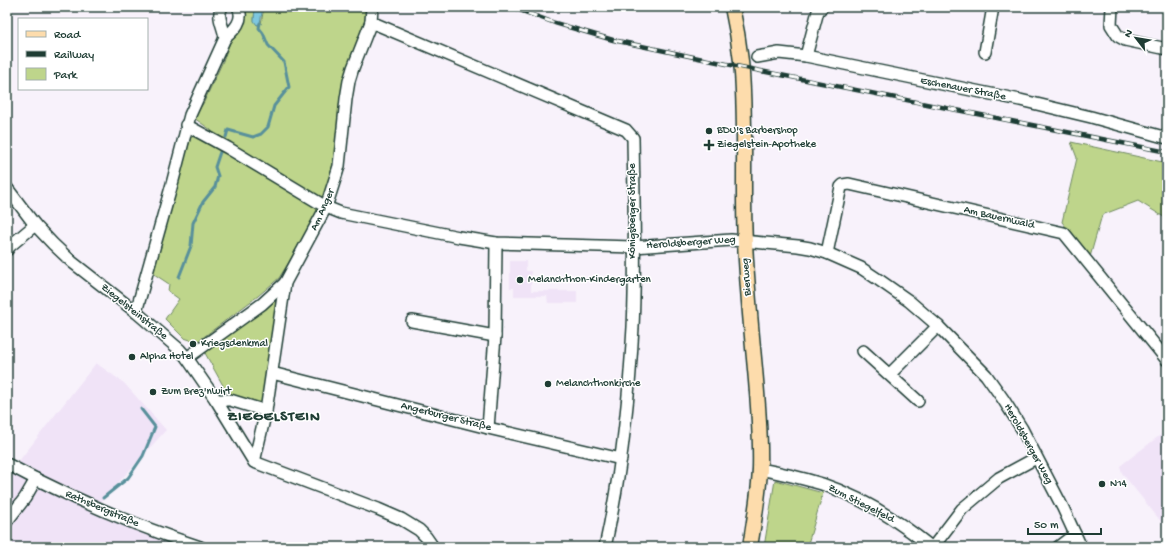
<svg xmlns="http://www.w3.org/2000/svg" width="1174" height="554" font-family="'Gochi Hand',sans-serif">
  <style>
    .built { fill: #f0e3f7 }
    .green { fill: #bed58b; stroke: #6e8960 }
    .water { fill: #7ec7df; stroke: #58909b }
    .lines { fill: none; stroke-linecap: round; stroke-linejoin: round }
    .stream { stroke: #58909b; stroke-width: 3 }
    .minor-casing { stroke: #1f3d34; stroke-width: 14 }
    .major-casing { stroke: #1f3d34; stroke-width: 17 }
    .minor { stroke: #fff; stroke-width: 11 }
    .major { stroke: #fddcac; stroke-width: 14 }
    .rail-casing { stroke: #1f3d34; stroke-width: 4.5 }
    .rail { stroke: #fff; stroke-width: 3; stroke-dasharray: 9; stroke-linecap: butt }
    .poi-dot { fill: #1f3d34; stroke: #fff; stroke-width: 1.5 }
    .labels { text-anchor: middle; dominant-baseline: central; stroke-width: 3; stroke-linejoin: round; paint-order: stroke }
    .street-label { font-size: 11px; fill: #1f3d34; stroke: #fff }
    .poi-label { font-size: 11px; fill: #1f3d34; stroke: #fff; text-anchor: start }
    .district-label { font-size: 15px; font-weight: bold; letter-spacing: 1px; fill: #1f3d34; stroke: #fff }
  </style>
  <rect width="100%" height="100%" fill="#f8f2fb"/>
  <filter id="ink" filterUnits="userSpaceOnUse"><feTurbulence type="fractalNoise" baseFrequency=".025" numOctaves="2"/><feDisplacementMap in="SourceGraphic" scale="8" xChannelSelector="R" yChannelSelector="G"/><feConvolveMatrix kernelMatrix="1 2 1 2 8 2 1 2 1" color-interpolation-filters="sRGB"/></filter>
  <g filter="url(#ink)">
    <g class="built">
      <path d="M510,261h16v10h5v20h46v12h-29l-1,-7h-33v-8h-4z"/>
      <path d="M96,363l28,20 42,47 -67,74 85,43h-177v-85l8,4z"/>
      <path d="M1167,430v99l-45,-56 -2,-7z"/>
    </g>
    <g class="green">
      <path d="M246,7h9l-1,13 3,5 4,-1 3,-17h104l-1,13 -36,164 -5,14 -4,2 -110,-67 -1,-3 -17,-12 10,-16 19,-41 8,-21 12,-18z"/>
      <path d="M197,136l7,3 111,66 3,5 -29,52 -10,16 -21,18 -61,46 -13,-4 -19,-19 14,-20 -11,-8 1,-7 -18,-12 40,-135z"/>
      <path d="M1071,142l96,21v56l-29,-18 -36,14 -12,42 -28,-35 15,-64z"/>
      <path d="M278,296l-17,110 -31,-8 -25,-45 61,-46z"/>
      <path d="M775,480l48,13 -16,54h-43z"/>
    </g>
    <path class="water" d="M255,7h8l-3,16 -3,2 -3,-4z"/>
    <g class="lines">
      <g class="stream">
        <path d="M226,137l2,-7 25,7 8,-3 7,-7 6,-21 15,-19 -5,-25 -16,-17 -5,-12 -4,-5 1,-5"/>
        <path d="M179,277l12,-31 2,-23 10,-21 12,-15 3,-11 -3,-9 5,-15"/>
        <path d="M103,498l25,-20 15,-22 12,-29 -14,-18"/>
      </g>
      <g class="minor-casing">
        <g id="minor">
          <path d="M222,7c-6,10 2,20 3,31"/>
          <path d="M1112,7l-1,18 7,11 7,4 42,9"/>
          <path d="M371,22l255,108 7,8c1,63 3,126 0,189 -4,74 -12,148 -28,220"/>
          <path d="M985,52l8,-45"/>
          <path d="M806,56l12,-45 4,-4"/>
          <path d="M757,57l22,-4 27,3 214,44 71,17 76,21"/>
          <path d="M186,125l42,23 98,59 15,6 118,24 37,6 138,4 97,-7 67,6 12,2 17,5 34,15 18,12 30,21 29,25 48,49 17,24 19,30 41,79 18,39"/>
          <path d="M7,188l28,37 18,19 19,18 64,50 44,38 7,8 29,42 38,62 124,47 23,10 18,11 7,7 7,10"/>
          <path d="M7,250l3,-4 25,-21"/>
          <path d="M827,253l14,-66 2,-2 6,-1 215,49 103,127"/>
          <path d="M136,312l36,-128 18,-69 35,-77c9,-8 20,-18 13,-31"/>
          <path d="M412,321l83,15"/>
          <path d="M863,351l55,50"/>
          <path d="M187,358l75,-54 23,-21"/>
          <path d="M272,373l216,55 133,31"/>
          <path d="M890,374l48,-48"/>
          <path d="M216,400h14l36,11"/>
          <path d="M488,428l7,-92 1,-93"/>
          <path d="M254,462l12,-51 19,-128 41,-76 9,-28 4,-13 7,-67 3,-18 4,-13 18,-46 1,-15"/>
          <path d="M7,464c62,33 126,61 193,83"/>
          <path d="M760,469c21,4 42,9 62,15 39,13 78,38 109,63"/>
          <path d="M7,521l18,-23 11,-19"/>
          <path d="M933,547l29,-38 37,-31 37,-20"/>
          <path d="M1058,547l17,-13"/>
        </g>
      </g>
      <g class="major-casing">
        <path id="major" d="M732,7c4,18 7,36 9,54 6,60 1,121 4,181 2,43 6,85 10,127 3,33 6,67 5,100 -1,26 -6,52 -10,78"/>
      </g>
      <use href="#minor" class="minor"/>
      <use href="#major" class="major"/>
      <g class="rail-casing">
        <path id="rail" d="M511,7l44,16 58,17 128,27 426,85"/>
      </g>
      <use href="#rail" class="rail"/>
    </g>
  </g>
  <g class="poi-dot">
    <circle cx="709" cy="131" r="4"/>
    <path d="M707 139h4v4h4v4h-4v4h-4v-4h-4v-4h4z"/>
    <circle cx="520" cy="280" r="4"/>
    <circle cx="193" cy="344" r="4"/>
    <circle cx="132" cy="357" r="4"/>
    <circle cx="548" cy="384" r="4"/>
    <circle cx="153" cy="392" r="4"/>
    <circle cx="1102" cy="484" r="4"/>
  </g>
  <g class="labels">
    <g class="street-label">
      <text transform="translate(963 89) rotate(11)">Eschenauer Straße</text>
      <text transform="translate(323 210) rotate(-66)">Am Anger</text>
      <text transform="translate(633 211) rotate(-90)">Königsberger Straße</text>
      <text transform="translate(999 218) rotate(13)">Am Bauernwald</text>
      <text transform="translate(691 243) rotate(-4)">Heroldsberger Weg</text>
      <text transform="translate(747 277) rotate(-94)">Bierweg</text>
      <text transform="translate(134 312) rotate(39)">Ziegelsteinstraße</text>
      <text transform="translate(446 417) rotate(14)">Angerburger Straße</text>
      <text transform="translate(1028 444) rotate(61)">Heroldsberger Weg</text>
      <text transform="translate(861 504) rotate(27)">Zum Stiegelfeld</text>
      <text transform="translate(102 509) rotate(23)">Rathsbergstraße</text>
    </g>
    <g class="poi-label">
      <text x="717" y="131">BDU's Barbershop</text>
      <text x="717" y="145">Ziegelstein-Apotheke</text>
      <text x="528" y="280">Melanchthon-Kindergarten</text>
      <text x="201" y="344">Kriegsdenkmal</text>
      <text x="140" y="357">Alpha Hotel</text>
      <text x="556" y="384">Melanchthonkirche</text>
      <text x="161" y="392">Zum Brez'nwirt</text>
      <text x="1110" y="484">N14</text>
    </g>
    <g class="district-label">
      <text x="274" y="417">ZIEGELSTEIN</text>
    </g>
  </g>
  <rect width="1174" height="554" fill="none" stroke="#fff" stroke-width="24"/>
  <rect x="12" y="12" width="1150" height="530" fill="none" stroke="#1f3d34" stroke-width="1.5" filter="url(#ink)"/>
  <rect x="18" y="18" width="130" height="72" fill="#ffffff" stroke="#a5b1ae"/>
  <rect x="26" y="31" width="20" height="6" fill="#fddcac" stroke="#a5b1ae"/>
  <text x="54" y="38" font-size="12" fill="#1f3d34">Road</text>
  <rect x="26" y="51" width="20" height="6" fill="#1f3d34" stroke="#a5b1ae"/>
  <text x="54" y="58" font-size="12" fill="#1f3d34">Railway</text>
  <rect x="26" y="68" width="20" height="12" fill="#bed58b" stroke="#a5b1ae"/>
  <text x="54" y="78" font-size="12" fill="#1f3d34">Park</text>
  <g transform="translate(1136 38) rotate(301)" stroke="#ffffff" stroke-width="3" paint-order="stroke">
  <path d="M0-3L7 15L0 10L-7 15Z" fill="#1f3d34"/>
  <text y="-6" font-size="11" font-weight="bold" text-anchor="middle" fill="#1f3d34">N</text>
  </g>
  <path d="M1028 528v6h73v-6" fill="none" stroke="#1f3d34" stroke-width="2"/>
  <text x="1034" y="528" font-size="12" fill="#1f3d34" stroke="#ffffff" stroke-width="3" paint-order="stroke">50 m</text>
</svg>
